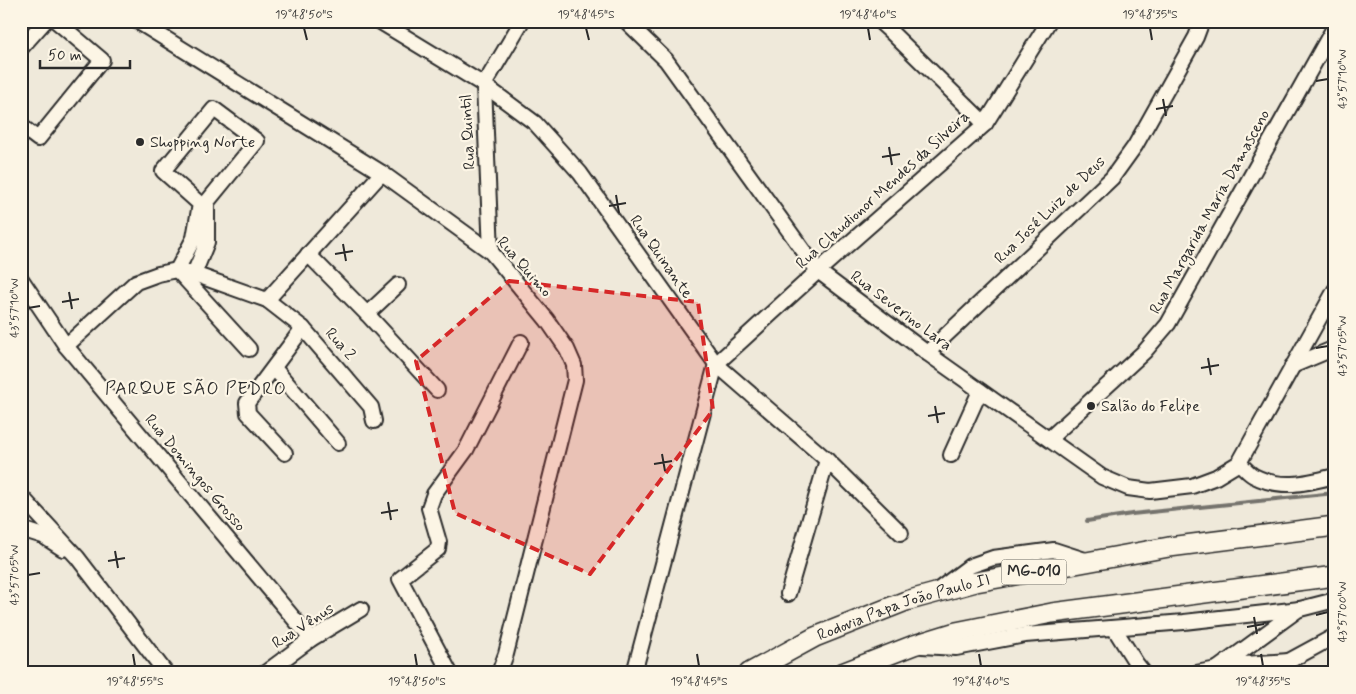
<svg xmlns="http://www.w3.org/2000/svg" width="1356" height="694" font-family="Mynerve,sans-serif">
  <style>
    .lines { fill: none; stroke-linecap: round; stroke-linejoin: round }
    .stream { stroke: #75736d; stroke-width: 4 }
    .minor-casing { stroke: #2b2b2b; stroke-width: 18 }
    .highway-casing { stroke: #2b2b2b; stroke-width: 22 }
    .minor { stroke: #fcf5e5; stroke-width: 14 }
    .highway { stroke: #fcf5e5; stroke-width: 19 }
    .marked { fill: #d62828; fill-opacity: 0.2; stroke: #d62828; stroke-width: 4; stroke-dasharray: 10 6; stroke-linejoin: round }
    .ticks { fill: none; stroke: #2b2b2b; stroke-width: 2 }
    .poi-dot { fill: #2b2b2b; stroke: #fcf5e5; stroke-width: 2 }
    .labels { text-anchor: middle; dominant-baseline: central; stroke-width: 4.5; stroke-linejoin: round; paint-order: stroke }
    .shield { fill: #fcf5e5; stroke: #6a6863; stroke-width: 1 }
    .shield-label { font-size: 15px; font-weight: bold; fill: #2b2b2b }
    .street-label { font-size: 16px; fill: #2b2b2b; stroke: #fcf5e5 }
    .poi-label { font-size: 16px; fill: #2b2b2b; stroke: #fcf5e5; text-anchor: start }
    .neighbourhood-label { font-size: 18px; letter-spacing: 1px; fill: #2b2b2b; stroke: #fcf5e5 }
    .neatline { fill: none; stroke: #2b2b2b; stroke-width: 2 }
    .ticks-label { font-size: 12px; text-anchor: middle; fill: #2b2b2b }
  </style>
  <rect width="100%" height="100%" fill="#efe9da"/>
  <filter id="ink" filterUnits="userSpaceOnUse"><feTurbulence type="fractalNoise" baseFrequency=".02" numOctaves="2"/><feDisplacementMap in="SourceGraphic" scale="10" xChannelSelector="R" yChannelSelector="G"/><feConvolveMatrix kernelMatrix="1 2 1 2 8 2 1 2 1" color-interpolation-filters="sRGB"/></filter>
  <g filter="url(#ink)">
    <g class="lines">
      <path class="stream" d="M1087,521l45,-7 203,-21"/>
      <g class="minor-casing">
        <g id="minor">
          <path d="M137,21l245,152 109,79 56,68 20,29 7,16 1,15 -69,274 -7,19"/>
          <path d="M379,21l105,64 51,38 45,50 136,191 111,96 74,73"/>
          <path d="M626,21l40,39 152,211 109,82 175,124 26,11 22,3 42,-5 24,-9 23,-14 96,-173"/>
          <path d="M879,21l11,10 95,93"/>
          <path d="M21,22l1,-1"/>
          <path d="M21,48l24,-27"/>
          <path d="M21,126l17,13 64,-79 -46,-39"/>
          <path d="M491,252l-7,-167 38,-64"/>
          <path d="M308,254l59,60 70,76"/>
          <path d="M194,274l13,-32v-40l50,-61 -43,-32 -51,62 37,33 -6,34 -17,32 72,79"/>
          <path d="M21,279l45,67 245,293"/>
          <path d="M267,300l115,-127"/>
          <path d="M367,314l31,-29"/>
          <path d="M66,346l70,-64 22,-8 19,-4 17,4 73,26 36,28 68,79 3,14"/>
          <path d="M927,353l185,-175 23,-32 61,-109 6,-16"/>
          <path d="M1292,366l43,-18"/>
          <path d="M274,368l64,75"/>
          <path d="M1049,439l96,-88 23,-27 167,-298"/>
          <path d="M285,453l-37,-40 -1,-10 56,-75"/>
          <path d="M951,455l29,-64"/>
          <path d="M1239,463c5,4 9,10 15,13 27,14 53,7 81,0"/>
          <path d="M21,496l56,61 89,116"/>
          <path d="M21,529l22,7 20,13"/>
          <path d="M938,590l32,-24 23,-8 61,-8 34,11"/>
          <path d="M788,594l39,-134"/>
          <path d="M1114,628l22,35 8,10"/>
          <path d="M922,646l34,2 69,-13 159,-13 116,-13 35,-9"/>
          <path d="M1217,669l82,-60"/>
          <path d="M265,673l46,-34 50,-30"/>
          <path d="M450,673l-50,-94 38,-30 1,-7 -10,-34 5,-14 32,-44 55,-108"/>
          <path d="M634,673l82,-309 102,-93 167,-147 64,-103"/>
          <path d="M1196,673l48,-9 45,-3"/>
          <path d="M1274,673l15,-12 46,-25"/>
        </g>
      </g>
      <g class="highway-casing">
        <g id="highway">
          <path id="s1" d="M749,673l66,-36 91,-36 70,-19 193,-35 166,-21"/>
          <path d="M842,673l72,-28 42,-13 96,-19 283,-37"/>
        </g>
      </g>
      <use href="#minor" class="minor"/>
      <use href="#highway" class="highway"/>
    </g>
  </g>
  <path class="marked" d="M509,281l189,21 15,108 -123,164 -135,-61 -39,-152z"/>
  <path class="ticks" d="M304,28l3,12M586,28l3,12M868,28l2,12M1150,28l2,12M1316,81l12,-2M1163,99l3,17M1156,109l17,-3M889,147l3,18M882,157l18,-3M616,195l3,18M609,206l17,-3M343,244l3,17M335,254l18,-3M69,292l3,17M62,302l17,-3M28,308l12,-2M1316,348l12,-2M1208,358l3,17M1201,368l18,-3M935,406l3,17M928,416l17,-3M662,454l3,17M654,464l18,-3M388,502l3,18M381,513l17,-3M115,551l3,17M108,561l17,-3M28,575l12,-2M1316,615l12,-3M1254,617l3,17M1247,627l17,-3M133,654l2,12M415,654l2,12M697,654l2,12M979,654l2,12M1261,654l2,12"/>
  <g class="poi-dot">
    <circle cx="140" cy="142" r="5"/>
    <circle cx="1091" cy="406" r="5"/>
  </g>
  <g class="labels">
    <rect class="shield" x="1001.5" y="559.5" width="65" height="25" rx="4"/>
    <g class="shield-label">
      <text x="1034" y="572">MG-010</text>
    </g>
    <g class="street-label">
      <text transform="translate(468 132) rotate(-93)">Rua Quintil</text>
      <text transform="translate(883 190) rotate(-42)">Rua Claudionor Mendes da Silveira</text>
      <text transform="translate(1050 210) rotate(-44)">Rua José Luiz de Deus</text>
      <text transform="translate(1210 212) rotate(-61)">Rua Margarida Maria Damasceno</text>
      <text transform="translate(661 257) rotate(55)">Rua Quinante</text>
      <text transform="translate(524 267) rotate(49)">Rua Quimo</text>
      <text transform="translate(901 311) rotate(37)">Rua Severino Lara</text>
      <text transform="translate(340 344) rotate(49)">Rua 2</text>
      <text transform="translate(195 473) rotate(50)">Rua Domingos Grosso</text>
      <text stroke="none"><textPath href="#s1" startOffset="169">Rodovia Papa João Paulo II</textPath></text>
      <text transform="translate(303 626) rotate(-33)">Rua Vênus</text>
    </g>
    <g class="poi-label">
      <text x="150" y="142">Shopping Norte</text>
      <text x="1101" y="406">Salão do Felipe</text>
    </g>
    <g class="neighbourhood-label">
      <text x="196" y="389">PARQUE SÃO PEDRO</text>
    </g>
  </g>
  <rect width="1356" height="694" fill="none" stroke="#fcf5e5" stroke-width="55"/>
  <path d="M40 60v8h90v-8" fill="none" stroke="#2b2b2b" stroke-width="2.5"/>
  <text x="48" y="60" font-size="15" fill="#2b2b2b" stroke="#fcf5e5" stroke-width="4" paint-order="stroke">50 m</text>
  <rect x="28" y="28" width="1300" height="638" class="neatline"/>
  <g class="ticks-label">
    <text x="304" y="18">19°48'50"S</text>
    <text x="586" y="18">19°48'45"S</text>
    <text x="868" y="18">19°48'40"S</text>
    <text x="1150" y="18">19°48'35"S</text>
    <text transform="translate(1342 79) rotate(-90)" y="4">43°57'10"W</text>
    <text transform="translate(14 308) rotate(-90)" y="4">43°57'10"W</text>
    <text transform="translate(1342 346) rotate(-90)" y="4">43°57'05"W</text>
    <text transform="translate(14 575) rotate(-90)" y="4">43°57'05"W</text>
    <text transform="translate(1342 612) rotate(-90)" y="4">43°57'00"W</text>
    <text x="135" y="685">19°48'55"S</text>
    <text x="417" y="685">19°48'50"S</text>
    <text x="699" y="685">19°48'45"S</text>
    <text x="981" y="685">19°48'40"S</text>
    <text x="1263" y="685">19°48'35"S</text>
  </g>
</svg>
